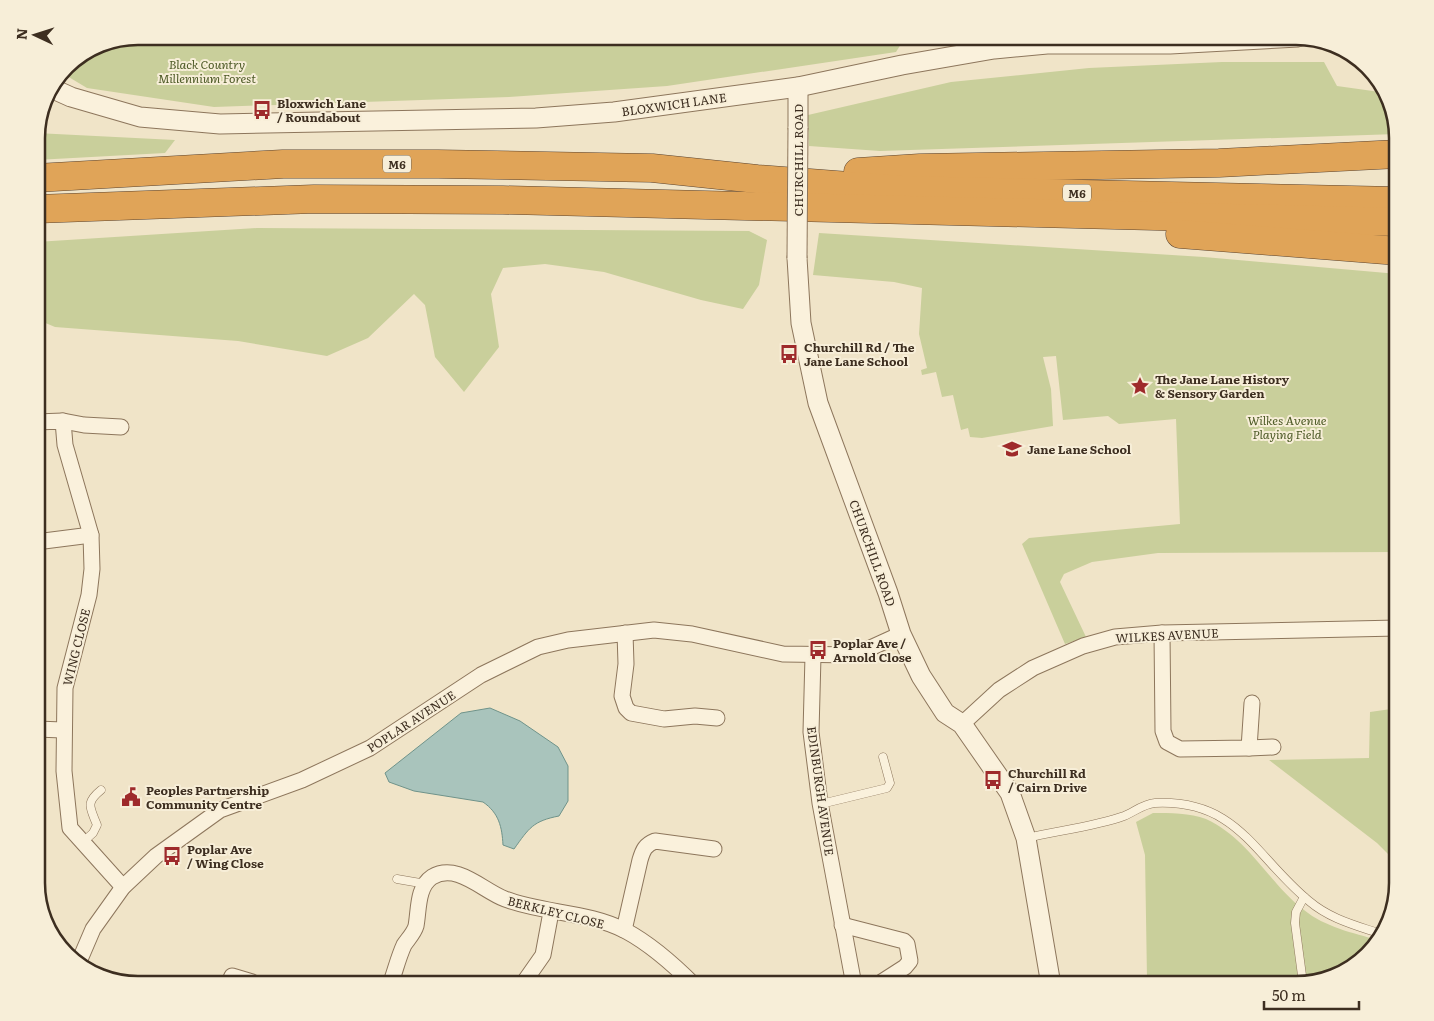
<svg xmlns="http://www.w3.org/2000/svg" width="1434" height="1021" font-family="Literata,serif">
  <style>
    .green { fill: #c9cf9b }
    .water { fill: #a9c4bc; stroke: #6f938a }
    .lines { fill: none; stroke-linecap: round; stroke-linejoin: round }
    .service-casing { stroke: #8d765c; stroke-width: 9 }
    .minor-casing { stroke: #8d765c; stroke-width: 17 }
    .tertiary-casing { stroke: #8d765c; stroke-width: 21 }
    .motorway-casing { stroke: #5b4430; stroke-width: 29 }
    .service { stroke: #faf1dc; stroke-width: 8 }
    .minor { stroke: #faf1dc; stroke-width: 15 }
    .tertiary { stroke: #faf1dc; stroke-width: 19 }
    .motorway { stroke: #e0a458; stroke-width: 28 }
    .tertiary-bridge-casing { stroke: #8d765c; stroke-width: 21; stroke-linecap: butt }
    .tertiary-bridge { stroke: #faf1dc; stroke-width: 19 }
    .labels { text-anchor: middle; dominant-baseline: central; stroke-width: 4; stroke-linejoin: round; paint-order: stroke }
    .shield { fill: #f7eed8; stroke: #756857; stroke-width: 1 }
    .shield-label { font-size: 11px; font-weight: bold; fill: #3d2e20 }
    .park-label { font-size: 12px; font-style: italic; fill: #4d5a26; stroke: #f7eed8 }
    .poi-label { font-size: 12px; font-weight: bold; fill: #3d2e20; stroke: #f7eed8; text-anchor: start }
    .street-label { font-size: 12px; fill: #3d2e20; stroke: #f7eed8 }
    .rim { fill: none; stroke: #3d2e20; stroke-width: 2.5 }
  </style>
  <rect width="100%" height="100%" fill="#f0e4c8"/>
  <g class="green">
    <path d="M138,36h768l-10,16 -229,34 -158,11 -295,10 -127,-19 -25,-15c20,-27 46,-31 76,-37z"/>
    <path d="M1222,62h102l13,24 50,7 10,41 -517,17 -71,-5 -1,-31 143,-33 138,-14z"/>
    <path d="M36,133l139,7 -10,13 -129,7z"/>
    <path d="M257,228l492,3 18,9 -8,45 -16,24 -42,-9 -97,-28 -59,-8 -42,4 -12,26 8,53 -35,45 -29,-35 -10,-52 -11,-11 -46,44 -41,18 -89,-15 -183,-14 -19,-8v-77z"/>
    <path d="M819,233l385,24 194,17v278l-240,1 -66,9 -28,12 -4,8 26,55 -21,7 -43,-100 7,-6 151,-14 -4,-105 -57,5 -11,-8 -45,4 -7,-64 -13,1 8,32 2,37 -71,12 -12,-1 -2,-9 -7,2 -8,-35 -11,2 -6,-25 -14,3 -1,-5 6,-2 -8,-34 3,-46 -28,-6 -81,-7z"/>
    <path d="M1398,708v156l-21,-21 -108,-83 100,-2 1,-46z"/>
    <path d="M1153,813c17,0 37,0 53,6 42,19 63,64 98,91 21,17 49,23 74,30l-1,5 -36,29 -45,11h-152l3,-6 -2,-124 -9,-33z"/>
  </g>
  <path class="water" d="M490,708l30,13 38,26 10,19v35l-9,15c-26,5 -30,12 -45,33l-11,-4c-1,-18 -4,-32 -20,-43l-69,-11 -25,-9 -4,-9 76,-60z"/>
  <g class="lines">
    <g class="service-casing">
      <g id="service">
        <path d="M821,804l66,-16 3,-5 -7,-26"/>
        <path d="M1027,838c29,-7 70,-12 97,-22 10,-4 19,-12 31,-13 83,-4 100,54 154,98 21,18 46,24 72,33"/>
        <path d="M83,842l10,-9 4,-8c-7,-18 -12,-22 4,-35"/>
        <path d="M397,879l29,5"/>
        <path d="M1303,983l-8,-60 1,-11 8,-15"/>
      </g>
    </g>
    <g class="minor-casing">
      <g id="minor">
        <path d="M63,421l21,4 37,2"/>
        <path d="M36,422l27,-1 2,24 26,90 1,34 -3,26 -24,93 -1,83 6,57 53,59"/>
        <path d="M36,542l55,-7"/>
        <path d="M625,633l1,31 -4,32 4,12 5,5 33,6 31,-3 22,2"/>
        <path d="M1162,633l1,98 4,11 13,7 69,-1 3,-45"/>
        <path d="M813,656l-2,76 9,71 34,182"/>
        <path d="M962,724l37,-34 34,-22 50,-22 32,-9 47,-4 236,-5"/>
        <path d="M36,729l27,1"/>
        <path d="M1249,748l24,-1"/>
        <path d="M842,925l62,16 3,3 3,17 -5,6 -28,18"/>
        <path d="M624,930l16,-70c3,-10 5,-15 15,-19l59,8"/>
        <path d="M78,964l15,-35 30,-42 33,-31 64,-46 82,-30 68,-32 111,-73 57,-28 30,-7 86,-10 38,4 91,20 72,1 46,-21"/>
        <path d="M228,985l4,-9 20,6"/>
        <path d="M390,985c5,-13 8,-27 14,-40 4,-6 10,-12 12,-19 3,-16 1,-39 16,-49 25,-15 51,14 73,22 39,15 83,12 121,32 26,14 47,33 68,54"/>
        <path d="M522,985l21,-30 8,-43"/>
      </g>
    </g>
    <g class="tertiary-casing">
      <g id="tertiary">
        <path d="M798,87v41"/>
        <path d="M51,88l20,9 69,20 80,7 316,-6 78,-6 184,-25 104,-22 92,-16 53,-5h123l128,-7"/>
        <path d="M797,258l4,65 17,80 70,190 13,41 20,42 24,37 17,11 48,69 16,45 25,147"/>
      </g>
    </g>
    <g class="motorway-casing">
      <g id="motorway">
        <path d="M858,172l62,-4 299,-5 179,-9"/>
        <path d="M36,178l247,-14h155l214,4 105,11 144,11 497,11"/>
        <path d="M36,209l278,-10 189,1 895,22"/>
        <path d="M1180,234l218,17"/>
      </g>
    </g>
    <use href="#service" class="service"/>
    <use href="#minor" class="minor"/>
    <use href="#tertiary" class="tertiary"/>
    <use href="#motorway" class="motorway"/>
    <g class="tertiary-bridge-casing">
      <path id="tertiary-bridge" d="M797,258l1,-130"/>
    </g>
    <use href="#tertiary-bridge" class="tertiary-bridge"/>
  </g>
  <defs>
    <g id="bus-bare" transform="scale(1.5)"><path d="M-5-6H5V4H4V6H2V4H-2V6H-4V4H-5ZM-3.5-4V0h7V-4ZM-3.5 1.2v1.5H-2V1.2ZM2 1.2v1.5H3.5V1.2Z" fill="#9e2a2b" stroke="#f7eed8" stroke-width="2.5" paint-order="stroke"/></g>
    <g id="sight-bare" transform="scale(1.5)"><path d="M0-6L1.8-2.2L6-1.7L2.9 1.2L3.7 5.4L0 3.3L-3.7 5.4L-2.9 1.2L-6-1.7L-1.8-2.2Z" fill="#9e2a2b" stroke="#f7eed8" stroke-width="2.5" paint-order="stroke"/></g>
    <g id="school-bare" transform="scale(1.5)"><path d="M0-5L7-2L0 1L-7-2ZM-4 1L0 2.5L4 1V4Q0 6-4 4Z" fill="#9e2a2b" stroke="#f7eed8" stroke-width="2.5" paint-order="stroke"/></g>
    <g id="civic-bare" transform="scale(1.5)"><path d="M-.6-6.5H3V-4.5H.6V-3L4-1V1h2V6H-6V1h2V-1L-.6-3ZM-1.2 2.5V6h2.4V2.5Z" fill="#9e2a2b" stroke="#f7eed8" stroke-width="2.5" paint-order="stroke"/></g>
  </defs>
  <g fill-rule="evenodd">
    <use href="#bus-bare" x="262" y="110"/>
    <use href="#bus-bare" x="789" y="354"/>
    <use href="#sight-bare" x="1140" y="386"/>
    <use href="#school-bare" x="1012" y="449"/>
    <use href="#bus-bare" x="818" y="650"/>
    <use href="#bus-bare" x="993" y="780"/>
    <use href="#civic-bare" x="131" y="797"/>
    <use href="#bus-bare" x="172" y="856"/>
  </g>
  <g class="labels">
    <g class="shield">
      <rect x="383" y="155.5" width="28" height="17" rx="4"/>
      <rect x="1063" y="184.5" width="28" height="17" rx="4"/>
    </g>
    <g class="shield-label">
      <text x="397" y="164">M6</text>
      <text x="1077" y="193">M6</text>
    </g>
    <g class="park-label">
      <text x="207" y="64">Black Country<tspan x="207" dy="14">Millennium Forest</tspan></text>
      <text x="1287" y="420">Wilkes Avenue<tspan x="1287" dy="14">Playing Field</tspan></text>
    </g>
    <g class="poi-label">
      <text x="277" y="103">Bloxwich Lane<tspan x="277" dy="14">/ Roundabout</tspan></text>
      <text x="804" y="347">Churchill Rd / The<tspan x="804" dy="14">Jane Lane School</tspan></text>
      <text x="1155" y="379">The Jane Lane History<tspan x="1155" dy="14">&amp; Sensory Garden</tspan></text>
      <text x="1027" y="449">Jane Lane School</text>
      <text x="833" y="643">Poplar Ave /<tspan x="833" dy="14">Arnold Close</tspan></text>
      <text x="1008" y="773">Churchill Rd<tspan x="1008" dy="14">/ Cairn Drive</tspan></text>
      <text x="146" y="790">Peoples Partnership<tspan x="146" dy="14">Community Centre</tspan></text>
      <text x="187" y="849">Poplar Ave<tspan x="187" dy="14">/ Wing Close</tspan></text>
    </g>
    <g class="street-label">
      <text transform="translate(674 104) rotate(-8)">BLOXWICH LANE</text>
      <text transform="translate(798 160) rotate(-90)">CHURCHILL ROAD</text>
      <text transform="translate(873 553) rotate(70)">CHURCHILL ROAD</text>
      <text transform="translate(1167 635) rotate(-3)">WILKES AVENUE</text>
      <text transform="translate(76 647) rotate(-76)">WING CLOSE</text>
      <text transform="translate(411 721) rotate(-33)">POPLAR AVENUE</text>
      <text transform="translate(821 791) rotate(82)">EDINBURGH AVENUE</text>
      <text transform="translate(556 912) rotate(14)">BERKLEY CLOSE</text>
    </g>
  </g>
  <path d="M0 0H1434V1021H0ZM138 45H1296A93 93 0 0 1 1389 138V883A93 93 0 0 1 1296 976H138A93 93 0 0 1 45 883V138A93 93 0 0 1 138 45Z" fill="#f7eed8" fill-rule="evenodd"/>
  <path class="rim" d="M138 45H1296A93 93 0 0 1 1389 138V883A93 93 0 0 1 1296 976H138A93 93 0 0 1 45 883V138A93 93 0 0 1 138 45Z"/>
  <g transform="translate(35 35) rotate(274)" stroke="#f7eed8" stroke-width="4" paint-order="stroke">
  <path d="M0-4L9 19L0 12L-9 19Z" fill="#3d2e20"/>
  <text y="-8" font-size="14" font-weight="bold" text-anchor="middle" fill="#3d2e20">N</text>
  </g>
  <path d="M1264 1001v8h95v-8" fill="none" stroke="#3d2e20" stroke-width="2.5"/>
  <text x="1272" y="1001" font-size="15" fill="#3d2e20" stroke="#f7eed8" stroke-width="4" paint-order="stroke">50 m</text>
</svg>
